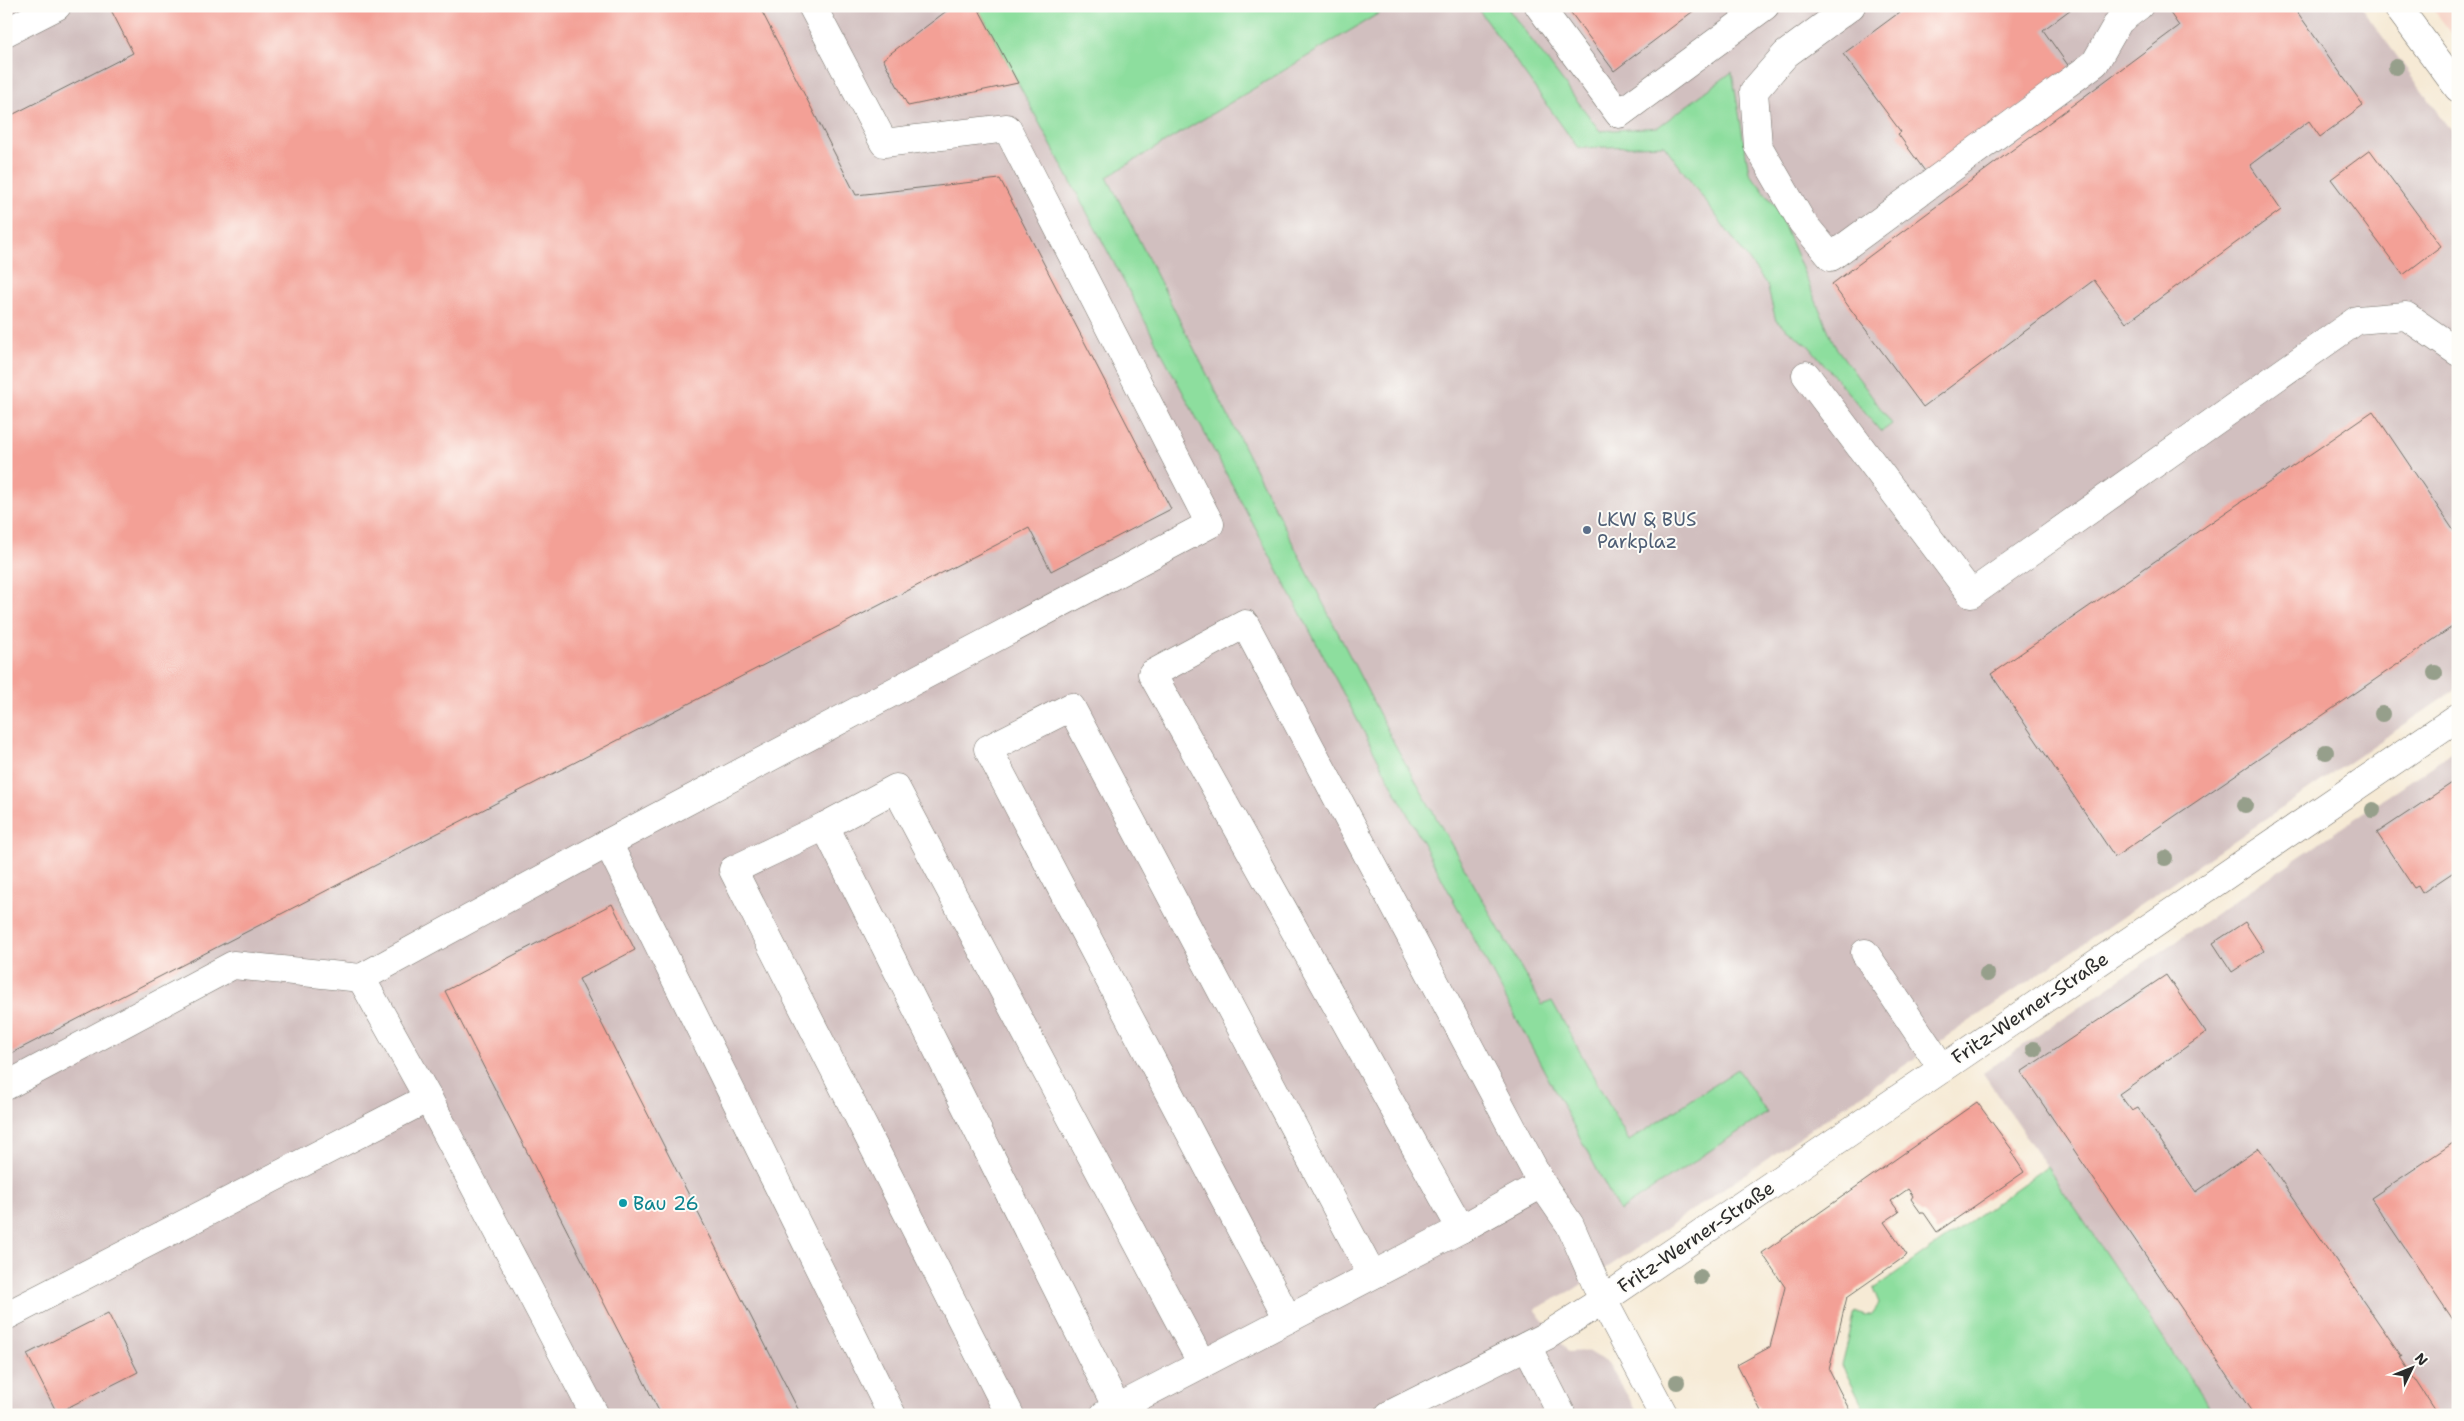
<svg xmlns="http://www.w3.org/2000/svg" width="2464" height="1421" font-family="'Shantell Sans',sans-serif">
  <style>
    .built { fill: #f6d1c5 }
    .industrial { fill: #d1bfbf }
    .green { fill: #8dde9e; stroke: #5c8464 }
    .building { fill: #f3a096 }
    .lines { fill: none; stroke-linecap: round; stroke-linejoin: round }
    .minor-casing { stroke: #726e66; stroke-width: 29 }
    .minor { stroke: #fff; stroke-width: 28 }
    .tree { fill: #969f8b }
    .service-dot { fill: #5c6f8a; stroke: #fdfcf7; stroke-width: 2 }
    .culture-dot { fill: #0f9aa8; stroke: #fdfcf7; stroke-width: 2 }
    .labels { text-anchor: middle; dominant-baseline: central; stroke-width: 4; stroke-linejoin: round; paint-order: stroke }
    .service-label { font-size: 19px; fill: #4e5e75; stroke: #fdfcf7; text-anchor: start }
    .street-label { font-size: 19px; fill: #2b2b2b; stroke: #fdfcf7 }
    .culture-label { font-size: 19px; fill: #0d838f; stroke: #fdfcf7; text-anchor: start }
  </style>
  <rect width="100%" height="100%" fill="#fdfcf7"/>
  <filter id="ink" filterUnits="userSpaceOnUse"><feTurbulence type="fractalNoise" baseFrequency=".02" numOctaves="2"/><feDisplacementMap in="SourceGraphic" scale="10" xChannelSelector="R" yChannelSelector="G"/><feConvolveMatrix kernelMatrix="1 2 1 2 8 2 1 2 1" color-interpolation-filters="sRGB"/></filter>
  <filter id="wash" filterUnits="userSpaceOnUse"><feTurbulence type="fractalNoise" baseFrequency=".0096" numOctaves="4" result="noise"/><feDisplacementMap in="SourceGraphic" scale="20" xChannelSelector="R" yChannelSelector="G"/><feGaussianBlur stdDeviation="1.12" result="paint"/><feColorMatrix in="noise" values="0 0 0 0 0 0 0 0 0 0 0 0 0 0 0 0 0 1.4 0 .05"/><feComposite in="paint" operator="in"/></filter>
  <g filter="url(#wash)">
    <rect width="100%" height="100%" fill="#f6ead5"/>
    <path class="built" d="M2431,6h27v36z"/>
    <g class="industrial">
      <path d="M6,6h2354l98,133v549l-824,562 -61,40 -38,19 33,43 20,-1 20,12 31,52h-1633z"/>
      <path d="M2458,748v667h-243l-232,-342z"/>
    </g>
    <g class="green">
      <path d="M977,6h414l-284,171 287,566 148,262 10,-4 77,140 109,-72 29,44 -148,98z"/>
      <path d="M1476,6h30l94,125 58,-4 74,-55 17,100 27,35 59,139 57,78 -11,8 -72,-86 -33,-25 -9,-36 -103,-140 -86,3z"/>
      <path d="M2047,1167l168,248h-318l-5,-8 -12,8h-13l-25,-50 13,-53 10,4 7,-2 7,-10 -6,-15z"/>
    </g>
    <g id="blocks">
      <g class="building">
        <path d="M109,6h650l97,189 144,-16 171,330 -120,62 -22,-43 -1023,528v-938l127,-65z"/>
        <path d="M953,6h24l41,77 -110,23 -25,-47z"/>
        <path d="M1566,6h134l-86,65z"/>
        <path d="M1908,6h167l-32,24 27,38 -143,106 -29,-40 3,-2 -58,-78z"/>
        <path d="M2179,6h114l70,99 -43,32 -11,-16 -59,44 31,45 -155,113 -32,-43 -171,127 -91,-123 347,-258 -9,-13z"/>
        <path d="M2370,150l71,96 -38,29 -72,-96z"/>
        <path d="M2373,411l81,120 4,-2v94l-343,234 -124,-183z"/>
        <path d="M2458,779v80l-4,2 4,8 -36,24 -4,-7 -4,2 -37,-55z"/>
        <path d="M612,904l23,46 -56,29 222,436h-140l-216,-424z"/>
        <path d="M2245,922l19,29 -32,21 -19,-29z"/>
        <path d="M2166,975l40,58 -87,61 13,17 6,-3 58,84 63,-44 143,209h-2l38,58h-184l-233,-343z"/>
        <path d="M1977,1102l36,49 -2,1 13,20 -87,60 -13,-19h-3l-10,-14 2,-3 -5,-7 -17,12 8,11 -15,10 23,33 -60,42 -18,73 23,45h-89l-26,-50 33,-18 15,-60 -23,-34z"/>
        <path d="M2456,1141l2,3v183l-87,-129z"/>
        <path d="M108,1313l30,59 -81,41 -30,-59z"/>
      </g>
    </g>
  </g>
  <g filter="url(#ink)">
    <use href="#blocks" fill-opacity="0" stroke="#726e66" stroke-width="1"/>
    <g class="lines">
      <g class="minor-casing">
        <g id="minor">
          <path d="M1539,6l80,108 146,-108"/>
          <path d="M1851,6l-65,48 -32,37 4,55 44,76 29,35 264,-194 24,-42 20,-15"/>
          <path d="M2397,6l61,82"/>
          <path d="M6,32l51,-26"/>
          <path d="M1806,375l165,219 386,-274 49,-4 52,36"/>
          <path d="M825,826l292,582"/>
          <path d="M608,843l284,572"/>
          <path d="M1865,953l77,115"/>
          <path d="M6,1086l227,-121 128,13"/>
          <path d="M428,1098l-67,-120 247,-135 602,-319 -203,-396 -123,15 -72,-137"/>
          <path d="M1461,1229l-309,-555 93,-50 297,560 28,41 33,75 61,115"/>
          <path d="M6,1316l422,-218 167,317"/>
          <path d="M1288,1319l-300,-570 83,-42 301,568"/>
          <path d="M1527,1346l35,69"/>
          <path d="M1010,1415l-277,-545 92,-44 71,-38 306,576"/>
          <path d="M1104,1415l357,-186 81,-45"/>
          <path d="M1389,1415l159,-80 55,-35 855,-583"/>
        </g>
      </g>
      <use href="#minor" class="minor"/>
    </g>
    <g class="tree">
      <circle cx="2396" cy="67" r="8"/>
      <circle cx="2435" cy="673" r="8"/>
      <circle cx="2382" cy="714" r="8"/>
      <circle cx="2326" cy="752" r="8"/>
      <circle cx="2245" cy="805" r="8"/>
      <circle cx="2373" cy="810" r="8"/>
      <circle cx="2165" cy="858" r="8"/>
      <circle cx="1987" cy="974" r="8"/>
      <circle cx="2034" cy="1049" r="8"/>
      <circle cx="1700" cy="1277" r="8"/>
      <circle cx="1677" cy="1382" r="8"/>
    </g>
  </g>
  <circle class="service-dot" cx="1587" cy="530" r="5"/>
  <circle class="culture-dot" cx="623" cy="1203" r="5"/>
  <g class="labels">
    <g class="service-label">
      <text x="1597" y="519">LKW &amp; BUS<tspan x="1597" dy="22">Parkplaz</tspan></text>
    </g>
    <g class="street-label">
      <text transform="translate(2030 1008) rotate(-34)">Fritz-Werner-Straße</text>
      <text transform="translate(1696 1237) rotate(-34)">Fritz-Werner-Straße</text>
    </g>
    <g class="culture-label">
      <text x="633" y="1203">Bau 26</text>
    </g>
  </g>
  <rect width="2464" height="1421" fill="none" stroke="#fdfcf7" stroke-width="25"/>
  <g transform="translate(2412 1368) rotate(47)" stroke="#fdfcf7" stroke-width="4" paint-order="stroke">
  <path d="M0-4L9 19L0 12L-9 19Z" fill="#2b2b2b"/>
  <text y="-8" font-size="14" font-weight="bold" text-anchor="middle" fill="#2b2b2b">N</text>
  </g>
</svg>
